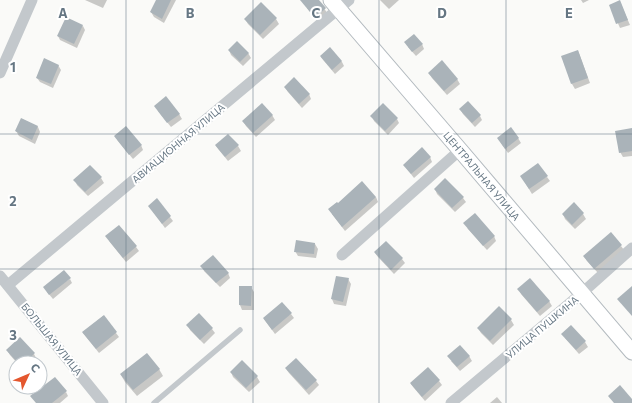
<svg xmlns="http://www.w3.org/2000/svg" width="632" height="403" font-family="Commissioner,sans-serif">
  <style>
    .shadow { fill: #0003 }
    .building { fill: #aab3b9 }
    .lines { fill: none; stroke-linecap: round; stroke-linejoin: round }
    .secondary-casing { stroke: #b3babf; stroke-width: 17 }
    .lane { stroke: #c3c8cc; stroke-width: 5.5 }
    .street { stroke: #c3c8cc; stroke-width: 11 }
    .secondary { stroke: #fff; stroke-width: 15 }
    .grid { fill: none; stroke: #657683; stroke-width: 1; stroke-opacity: 0.55 }
    .labels { text-anchor: middle; dominant-baseline: central; stroke-width: 4; stroke-linejoin: round; paint-order: stroke }
    .street-label { font-size: 10px; fill: #657683; stroke: #fff }
    .grid-label { font-size: 13px; text-anchor: middle; font-weight: bold; fill: #657683; stroke: #fff; stroke-width: 4; stroke-linejoin: round; paint-order: stroke }
  </style>
  <rect width="100%" height="100%" fill="#fafaf8"/>
  <g class="shadow">
    <path d="M85,0h22l-4,8z"/>
    <path d="M157,0h19l-12,23 -10,-6 -3,-5z"/>
    <path d="M308,0h10l10,14 -10,8 -11,-14z"/>
    <path d="M380,0h19l-10,9z"/>
    <path d="M581,0h8l-6,3z"/>
    <path d="M620,2l10,23 -10,3 -10,-23z"/>
    <path d="M261,4l15,15 3,5 -16,15 -15,-15 -3,-5z"/>
    <path d="M83,26l2,4 -8,18 -17,-8 -2,-4z"/>
    <path d="M422,44l2,5 -8,7 -8,-9z"/>
    <path d="M330,49l12,13 2,4 -9,8 -11,-13 -3,-4z"/>
    <path d="M229,50l19,3 3,5 -8,8 -12,-11z"/>
    <path d="M578,51l2,5 10,27 -15,6 -3,-5 -10,-27z"/>
    <path d="M58,65l3,5 -8,18 -13,-6 -3,-4z"/>
    <path d="M429,73l28,6 3,5 -13,11 -15,-17z"/>
    <path d="M285,87l24,7 2,5 -9,9 -14,-16z"/>
    <path d="M460,109l20,7 2,4 -7,7 -12,-13z"/>
    <path d="M158,111l21,3 3,5 -11,8z"/>
    <path d="M272,115l3,5 -19,17 -10,-11 -3,-5z"/>
    <path d="M372,116l25,3 2,4 -11,12 -14,-14z"/>
    <path d="M22,119l16,8 2,5 -5,12 -16,-8 -3,-5z"/>
    <path d="M632,131v25l-9,1 -3,-5z"/>
    <path d="M228,135l10,11 3,5 -13,10 -9,-11 -3,-4z"/>
    <path d="M115,136l26,9 2,5 -10,9 -15,-18z"/>
    <path d="M518,138l3,5 -13,10 -7,-10z"/>
    <path d="M430,157l2,5 -18,16 -7,-9 -3,-4z"/>
    <path d="M547,177l3,4 -18,13 -8,-13z"/>
    <path d="M101,178l3,5 -16,13 -11,-11 -2,-5z"/>
    <path d="M435,189l28,9 3,4 -11,10 -18,-18z"/>
    <path d="M376,197l2,5 -33,29 -13,-17z"/>
    <path d="M157,200l16,21 -8,7 -13,-18z"/>
    <path d="M574,204l9,10 3,5 -11,10 -10,-10 -2,-5z"/>
    <path d="M467,228l27,8 2,5 -9,9z"/>
    <path d="M109,241l27,6 3,4 -13,11z"/>
    <path d="M315,244l3,5 -2,9 -18,-2 -3,-5z"/>
    <path d="M621,246l3,4 -26,23 -11,-12 -3,-5z"/>
    <path d="M375,253l27,6 3,4 -11,11 -16,-17z"/>
    <path d="M202,266l26,7 2,5 -10,9 -16,-16z"/>
    <path d="M70,279l2,4 -19,16 -6,-7z"/>
    <path d="M348,279l3,5 -5,22 -12,-2 -2,-5z"/>
    <path d="M240,287h11l3,5v18h-12l-2,-5z"/>
    <path d="M519,289l30,12 3,5 -12,10 -19,-22z"/>
    <path d="M499,308l12,12 3,5 -21,20 -12,-12 -3,-5z"/>
    <path d="M291,314l3,4 -19,16 -11,-15z"/>
    <path d="M103,316l16,21 -20,16 -16,-20z"/>
    <path d="M188,325l24,4 3,4 -11,11 -14,-14z"/>
    <path d="M571,326l14,16 3,5 -9,7 -14,-16z"/>
    <path d="M7,350l27,4 2,4 -5,5h-14l-7,-8z"/>
    <path d="M469,356l3,5 -12,10 -9,-10z"/>
    <path d="M428,368l11,13 3,4 -17,16 -11,-13 -3,-4z"/>
    <path d="M159,369l4,7 -26,20 -12,-14 -4,-7z"/>
    <path d="M286,369l30,12 3,4 -10,10 -20,-22z"/>
    <path d="M231,372l26,5 3,5 -11,10 -16,-15z"/>
    <path d="M66,392l2,4 -8,7h-24z"/>
    <path d="M497,397l5,6h-12z"/>
  </g>
  <g class="building">
    <path d="M156,0h15l-9,19 -12,-7z"/>
    <path d="M300,0h19l7,8 -11,10z"/>
    <path d="M620,0l8,20 -12,4 -7,-19z"/>
    <path d="M261,2l16,16 -17,17 -16,-16z"/>
    <path d="M66,17l17,8 -9,19 -17,-8z"/>
    <path d="M414,34l9,10 -11,8 -8,-10z"/>
    <path d="M237,41l12,12 -9,9 -12,-12z"/>
    <path d="M330,47l12,14 -10,9 -12,-14z"/>
    <path d="M578,50l10,28 -17,6 -10,-28z"/>
    <path d="M44,58l15,7 -8,19 -15,-6z"/>
    <path d="M442,60l16,19 -14,12 -16,-18z"/>
    <path d="M294,77l16,17 -11,10 -15,-17z"/>
    <path d="M166,96l14,18 -13,9 -13,-17z"/>
    <path d="M468,101l13,14 -9,8 -13,-14z"/>
    <path d="M262,103l11,12 -20,18 -11,-12z"/>
    <path d="M383,103l15,15 -13,13 -15,-15z"/>
    <path d="M21,118l17,8 -6,14 -17,-9z"/>
    <path d="M126,126l16,19 -13,10 -15,-19z"/>
    <path d="M511,127l8,11 -14,11 -8,-11z"/>
    <path d="M632,128v23l-13,2 -4,-22z"/>
    <path d="M228,134l11,11 -14,12 -10,-12z"/>
    <path d="M422,147l9,10 -20,17 -8,-9z"/>
    <path d="M538,163l10,13 -19,13 -9,-13z"/>
    <path d="M90,165l12,12 -17,15 -12,-12z"/>
    <path d="M445,178l19,19 -12,11 -18,-19z"/>
    <path d="M362,181l14,16 -34,30 -14,-18 9,-7 1,1z"/>
    <path d="M157,198l14,18 -9,8 -14,-18z"/>
    <path d="M574,202l10,11 -12,12 -10,-11z"/>
    <path d="M475,213l20,23 -12,10 -20,-23z"/>
    <path d="M119,225l18,21 -14,12 -18,-22z"/>
    <path d="M611,232l11,13 -28,24 -11,-13z"/>
    <path d="M296,240l19,3 -1,11 -20,-2z"/>
    <path d="M386,241l17,17 -12,12 -17,-18z"/>
    <path d="M213,255l16,18 -13,10 -16,-17z"/>
    <path d="M64,270l7,8 -22,17 -6,-8z"/>
    <path d="M336,276l13,2 -6,24 -12,-3z"/>
    <path d="M530,278l20,23 -13,11 -20,-23z"/>
    <path d="M239,286h13l-1,20 -12,-1z"/>
    <path d="M632,286v30l-15,-17z"/>
    <path d="M282,302l10,11 -20,17 -9,-12z"/>
    <path d="M499,306l13,13 -22,22 -13,-13z"/>
    <path d="M199,313l14,15 -13,12 -14,-15z"/>
    <path d="M104,315l13,17 -21,17 -14,-17z"/>
    <path d="M571,325l15,16 -10,9 -15,-16z"/>
    <path d="M20,337l15,16 -11,10h-6l-12,-13z"/>
    <path d="M460,345l10,11 -13,11 -10,-11z"/>
    <path d="M147,353l13,16 -27,21 -13,-16z"/>
    <path d="M296,358l21,22 -11,10 -21,-22z"/>
    <path d="M242,360l16,16 -12,12 -16,-16z"/>
    <path d="M428,367l12,13 -18,17 -12,-14z"/>
    <path d="M55,377l12,14 -15,12h-16l-6,-7z"/>
    <path d="M620,385l12,14v4h-18l-6,-7z"/>
  </g>
  <g class="lines">
    <g class="secondary-casing">
      <path id="secondary" d="M331,0l129,150 172,202"/>
    </g>
    <path class="lane" d="M154,403l86,-73"/>
    <g class="street">
      <path d="M0,73l32,-73"/>
      <path d="M342,255l118,-105"/>
      <path d="M0,276l103,127"/>
      <path d="M8,285l341,-285"/>
      <path d="M451,403l131,-110 50,-45"/>
    </g>
    <use href="#secondary" class="secondary"/>
  </g>
  <path class="grid" d="M126,0v403M253,0v403M379,0v403M506,0v403M0,134h632M0,269h632"/>
  <g class="labels">
    <g class="street-label">
      <text transform="translate(178 143) rotate(-40)">АВИАЦИОННАЯ УЛИЦА</text>
      <text transform="translate(482 176) rotate(50)">ЦЕНТРАЛЬНАЯ УЛИЦА</text>
      <text transform="translate(542 327) rotate(-40)">УЛИЦА ПУШКИНА</text>
      <text transform="translate(52 339) rotate(51)">БОЛЬШАЯ УЛИЦА</text>
    </g>
  </g>
  <g class="grid-label">
    <text x="63" y="18">A</text>
    <text x="190" y="18">B</text>
    <text x="316" y="18">C</text>
    <text x="442" y="18">D</text>
    <text x="569" y="18">E</text>
    <text x="13" y="72">1</text>
    <text x="13" y="206">2</text>
    <text x="13" y="340">3</text>
  </g>
  <g transform="translate(28 375) rotate(46)"><circle r="19" fill="#ffffff" stroke="#c1c8cd"/>
  <path d="M0-3L7 15L0 10L-7 15Z" fill="#e4572e"/>
  <text y="-6" font-size="11" font-weight="bold" text-anchor="middle" fill="#657683">С</text>
  </g>
</svg>
